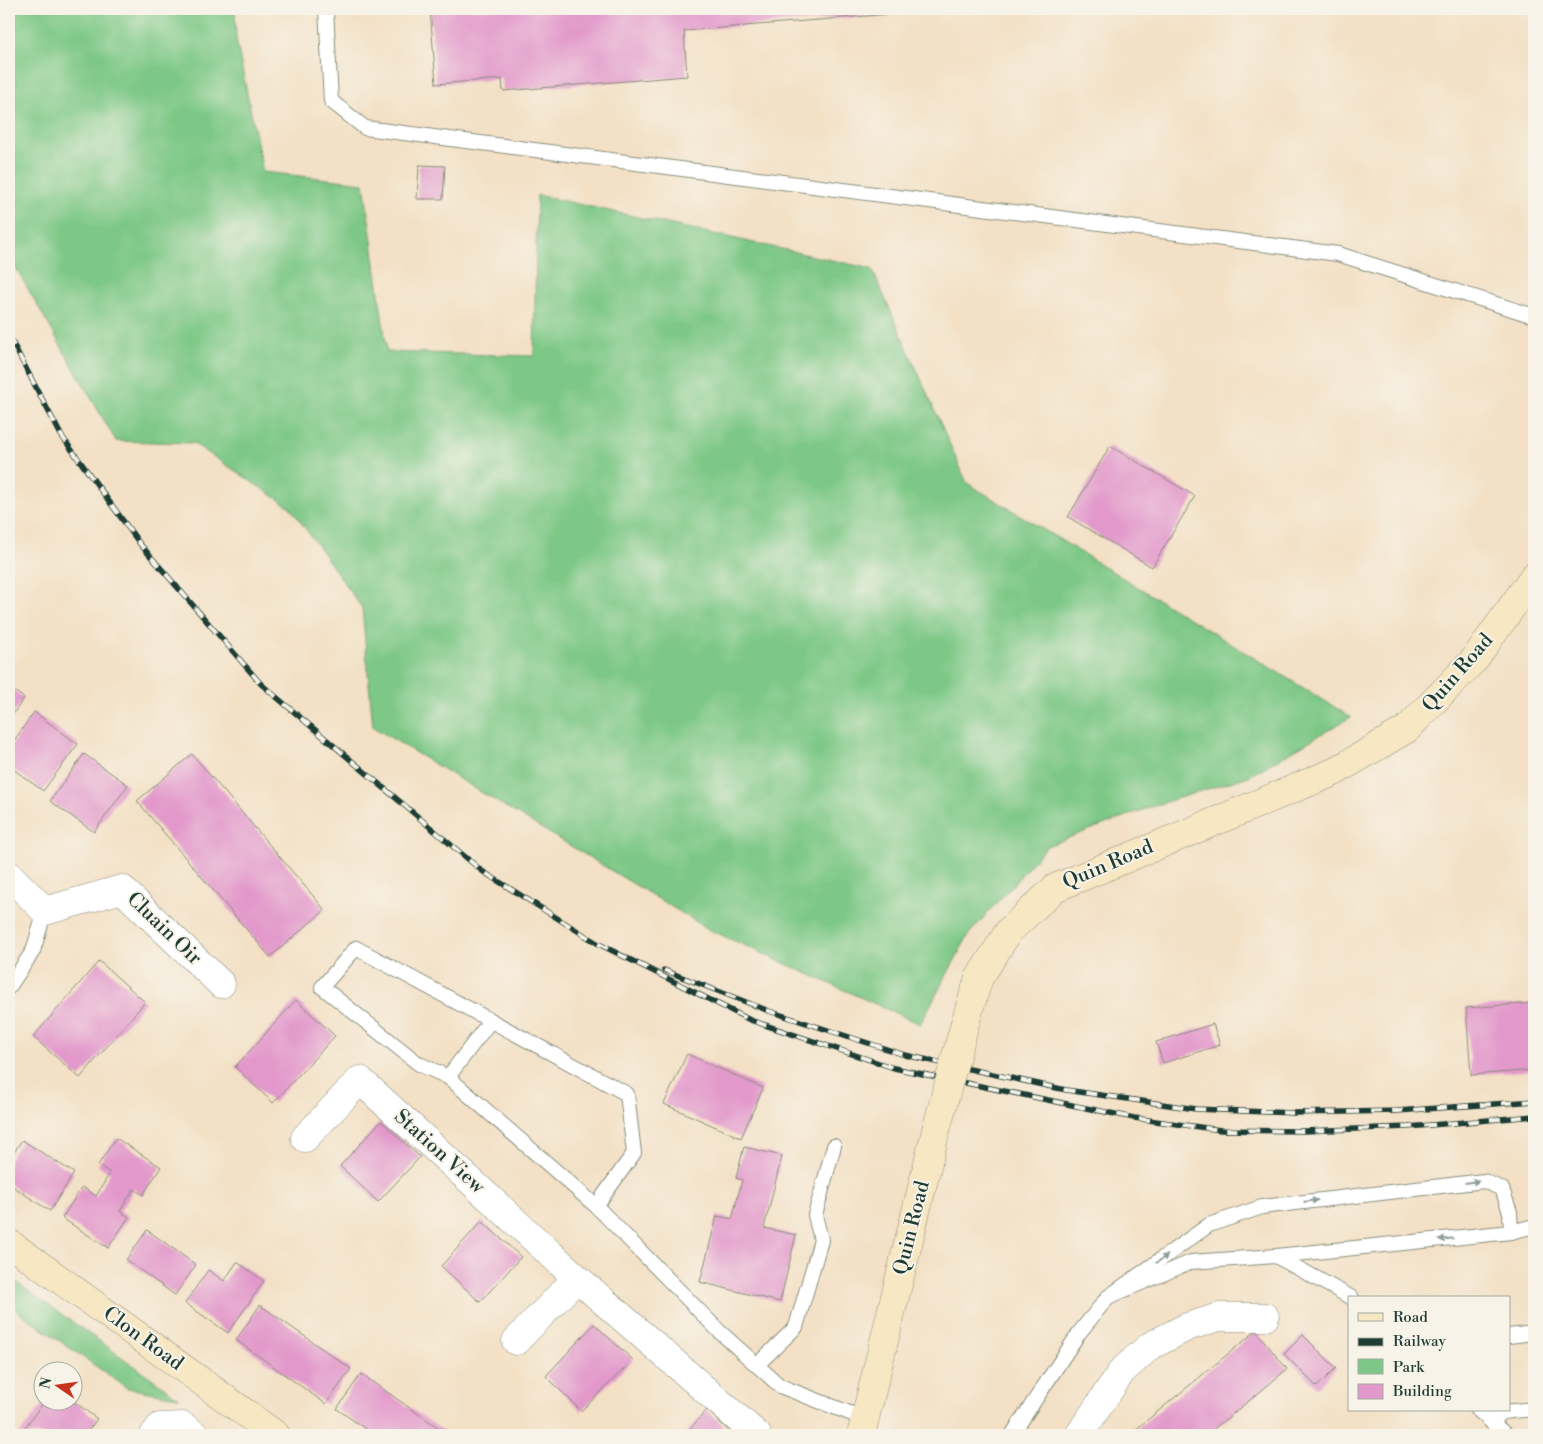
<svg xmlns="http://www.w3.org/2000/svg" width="1543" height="1444" font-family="'Libre Bodoni',serif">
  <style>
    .green { fill: #7dc886; stroke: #4e825d }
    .building { fill: #e298cb }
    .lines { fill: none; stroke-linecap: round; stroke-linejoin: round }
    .lane-casing { stroke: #898e7c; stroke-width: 16 }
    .street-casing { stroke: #898e7c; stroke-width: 29 }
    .secondary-casing { stroke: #898e7c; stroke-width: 29 }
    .lane { stroke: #fff; stroke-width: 14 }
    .street { stroke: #fff; stroke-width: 28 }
    .secondary { stroke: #f8e7c3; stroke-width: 28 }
    .rail-casing { stroke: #1f3d34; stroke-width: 5.5 }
    .rail { stroke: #f7f3e8; stroke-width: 4; stroke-dasharray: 11; stroke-linecap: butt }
    .secondary-bridge-casing { stroke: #898e7c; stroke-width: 29; stroke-linecap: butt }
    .secondary-bridge { stroke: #f8e7c3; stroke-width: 28 }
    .oneway { fill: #8f9e9a }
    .labels { text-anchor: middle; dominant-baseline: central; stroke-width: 4; stroke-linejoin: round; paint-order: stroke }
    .street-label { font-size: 20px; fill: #1f3d34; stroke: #f7f3e8 }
  </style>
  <rect width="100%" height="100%" fill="#f7f3e8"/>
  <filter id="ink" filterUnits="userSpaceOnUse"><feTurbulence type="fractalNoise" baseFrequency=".02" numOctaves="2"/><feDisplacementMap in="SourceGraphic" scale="10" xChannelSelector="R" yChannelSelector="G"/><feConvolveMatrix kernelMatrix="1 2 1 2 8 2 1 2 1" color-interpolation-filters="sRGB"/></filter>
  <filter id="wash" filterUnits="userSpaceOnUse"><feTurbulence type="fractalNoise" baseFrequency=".0096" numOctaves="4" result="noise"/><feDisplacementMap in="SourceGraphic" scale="20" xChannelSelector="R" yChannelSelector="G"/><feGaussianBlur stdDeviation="1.12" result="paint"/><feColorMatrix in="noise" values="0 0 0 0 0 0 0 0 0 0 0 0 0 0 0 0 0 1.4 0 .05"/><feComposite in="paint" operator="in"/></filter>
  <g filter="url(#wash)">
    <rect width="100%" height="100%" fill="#f3e0c5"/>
    <g class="green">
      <path d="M9,9h226l1,30 27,133 101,11 23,169 147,4 3,-161 335,74 95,214 384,234 -102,59 -96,30 -106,40 -78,88 -49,90 -210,-94 -337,-203 -11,-119 -72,-101 -97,-64 -77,-2 -107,-185z"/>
      <path d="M9,1277l169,120 -51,-9 -118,-83z"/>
    </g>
    <g id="blocks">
      <g class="building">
        <path d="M430,9h509l1,1 -256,21 3,45 -184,15 -1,-12 -66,5z"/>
        <path d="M419,165l26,1 -2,33h-26z"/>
        <path d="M1110,446l85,50 -43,71 -84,-50z"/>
        <path d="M9,687l15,11 -15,22z"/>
        <path d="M34,712l44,32 -35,47 -34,-25v-18z"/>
        <path d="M84,754l44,31 -34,47 -44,-31z"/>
        <path d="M192,754l133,156 -55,47 -133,-156z"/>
        <path d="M99,961l46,41 -65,76 -47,-41z"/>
        <path d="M296,1000l39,36 -62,67 -38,-36z"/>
        <path d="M1534,1003v67l-63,5 -5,-67z"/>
        <path d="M1213,1024l7,21 -57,18 -7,-21z"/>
        <path d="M687,1054l76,34 -22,50 -77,-34z"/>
        <path d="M381,1121l39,36 -42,45 -38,-36z"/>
        <path d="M116,1138l45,29 -18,28 -9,-6 -14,22 9,6 -21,31 -46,-30 20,-31 14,9 14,-23 -12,-8z"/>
        <path d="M22,1140l52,33 -24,38 -41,-27v-24z"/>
        <path d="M744,1147l38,9 -18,72 32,7 -16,67 -80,-20 17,-66 15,3 10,-39 -6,-2z"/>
        <path d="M482,1221l39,36 -41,45 -39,-36z"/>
        <path d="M147,1230l49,35 -21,30 -49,-35z"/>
        <path d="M237,1262l27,19 -36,52 -43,-30 23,-33 16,11z"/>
        <path d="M260,1305l91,64 -25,35 -90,-64z"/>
        <path d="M594,1324l39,36 -52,51 -35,-35z"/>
        <path d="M1256,1331l31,38 -32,27 -49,39h-77z"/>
        <path d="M1303,1335l33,33 -19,19 -33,-33z"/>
        <path d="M361,1374l46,32 42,29h-75l-37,-26z"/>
        <path d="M72,1400l25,19 -12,16h-66l25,-33z"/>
        <path d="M707,1410l26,25h-49z"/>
      </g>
    </g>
  </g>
  <g filter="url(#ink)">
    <use href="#blocks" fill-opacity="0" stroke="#898e7c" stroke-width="1"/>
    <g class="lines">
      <g class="lane-casing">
        <g id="lane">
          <path d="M326,9l5,92 34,27 973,126 196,62"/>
          <path d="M9,987l24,-36 12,-40"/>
          <path d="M448,1077l43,-57"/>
          <path d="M596,1206l38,-53 -7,-59 -271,-146 -34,39 97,77 29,13 148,129 124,126 60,54 85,33"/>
          <path d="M1276,1256l235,-24 23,-6"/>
          <path d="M1108,1297l101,-72 53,-18 222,-26 18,8 8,23 1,20"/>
          <path d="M1509,1336l25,-3"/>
          <path d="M757,1365l39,-38 25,-87 -6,-25 19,-69"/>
          <path d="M1478,1410l28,25"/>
          <path d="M1492,1423l10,-11 32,-3"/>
          <path d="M1012,1435l67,-102 29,-36 83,-35 85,-6 76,42"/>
        </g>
      </g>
      <g class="street-casing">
        <g id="street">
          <path d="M9,875l36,36 77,-22 99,95"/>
          <path d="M305,1138l55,-58 217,198 180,157"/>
          <path d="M516,1341l61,-63"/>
          <path d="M154,1435l6,-8 23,-1 12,9"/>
          <path d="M1079,1435l43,-64 28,-25 37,-19 32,-10h46"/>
        </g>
      </g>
      <g class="secondary-casing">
        <g id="secondary">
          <path d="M965,1023l14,-45 30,-47 46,-43 279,-116 73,-43 67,-69 60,-84"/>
          <path d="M9,1243l267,192"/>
          <path d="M861,1435l75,-305"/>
        </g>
      </g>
      <use href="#lane" class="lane"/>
      <use href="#street" class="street"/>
      <use href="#secondary" class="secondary"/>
      <g class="rail-casing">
        <g id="rail">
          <path d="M9,336l52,99 79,109 121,140 221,187 115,72 153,77 144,48 240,50 87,12 82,1 105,-4 126,-11"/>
          <path d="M664,970l105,41 136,44 161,35 130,19 97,4 104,-2 137,-10"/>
        </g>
      </g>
      <use href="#rail" class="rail"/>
      <g class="secondary-bridge-casing">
        <path id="secondary-bridge" d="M936,1130l29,-107"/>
      </g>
      <use href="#secondary-bridge" class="secondary-bridge"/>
    </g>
    <defs><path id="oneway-solid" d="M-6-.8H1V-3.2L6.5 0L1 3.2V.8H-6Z" transform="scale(1.25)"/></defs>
    <g class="oneway">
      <use href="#oneway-solid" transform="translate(1472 1182) rotate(-7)"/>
      <use href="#oneway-solid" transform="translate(1311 1201) rotate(-7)"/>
      <use href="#oneway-solid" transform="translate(1446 1239) rotate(174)"/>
      <use href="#oneway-solid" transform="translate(1162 1259) rotate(-35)"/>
    </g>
  </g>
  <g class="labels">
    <g class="street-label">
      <text transform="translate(1458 673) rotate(-49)">Quin Road</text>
      <text transform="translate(1108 865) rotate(-23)">Quin Road</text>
      <text transform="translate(164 929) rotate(44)">Cluain Oir</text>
      <text transform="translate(439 1152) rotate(42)">Station View</text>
      <text transform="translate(912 1228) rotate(-76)">Quin Road</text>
      <text transform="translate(143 1339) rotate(36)">Clon Road</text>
    </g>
  </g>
  <rect width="1543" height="1444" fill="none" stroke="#f7f3e8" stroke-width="30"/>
  <rect x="1348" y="1296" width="162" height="115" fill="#f7f3e8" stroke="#a1aaa0"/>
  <rect x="1358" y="1313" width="25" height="8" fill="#f8e7c3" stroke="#a1aaa0"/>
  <text x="1393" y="1322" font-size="15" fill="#1f3d34">Road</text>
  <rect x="1358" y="1338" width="25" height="8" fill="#1f3d34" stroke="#a1aaa0"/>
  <text x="1393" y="1346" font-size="15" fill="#1f3d34">Railway</text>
  <rect x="1358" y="1359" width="25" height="15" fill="#7dc886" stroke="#a1aaa0"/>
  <text x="1393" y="1372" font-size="15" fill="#1f3d34">Park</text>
  <rect x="1358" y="1384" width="25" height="15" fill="#e298cb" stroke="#a1aaa0"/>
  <text x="1393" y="1396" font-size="15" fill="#1f3d34">Building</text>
  <g transform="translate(58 1386) rotate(283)"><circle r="24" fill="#f7f3e8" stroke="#a1aaa0"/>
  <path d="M0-4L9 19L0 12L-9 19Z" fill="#c8321e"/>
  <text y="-8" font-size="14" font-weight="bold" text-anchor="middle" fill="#1f3d34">N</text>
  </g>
</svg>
